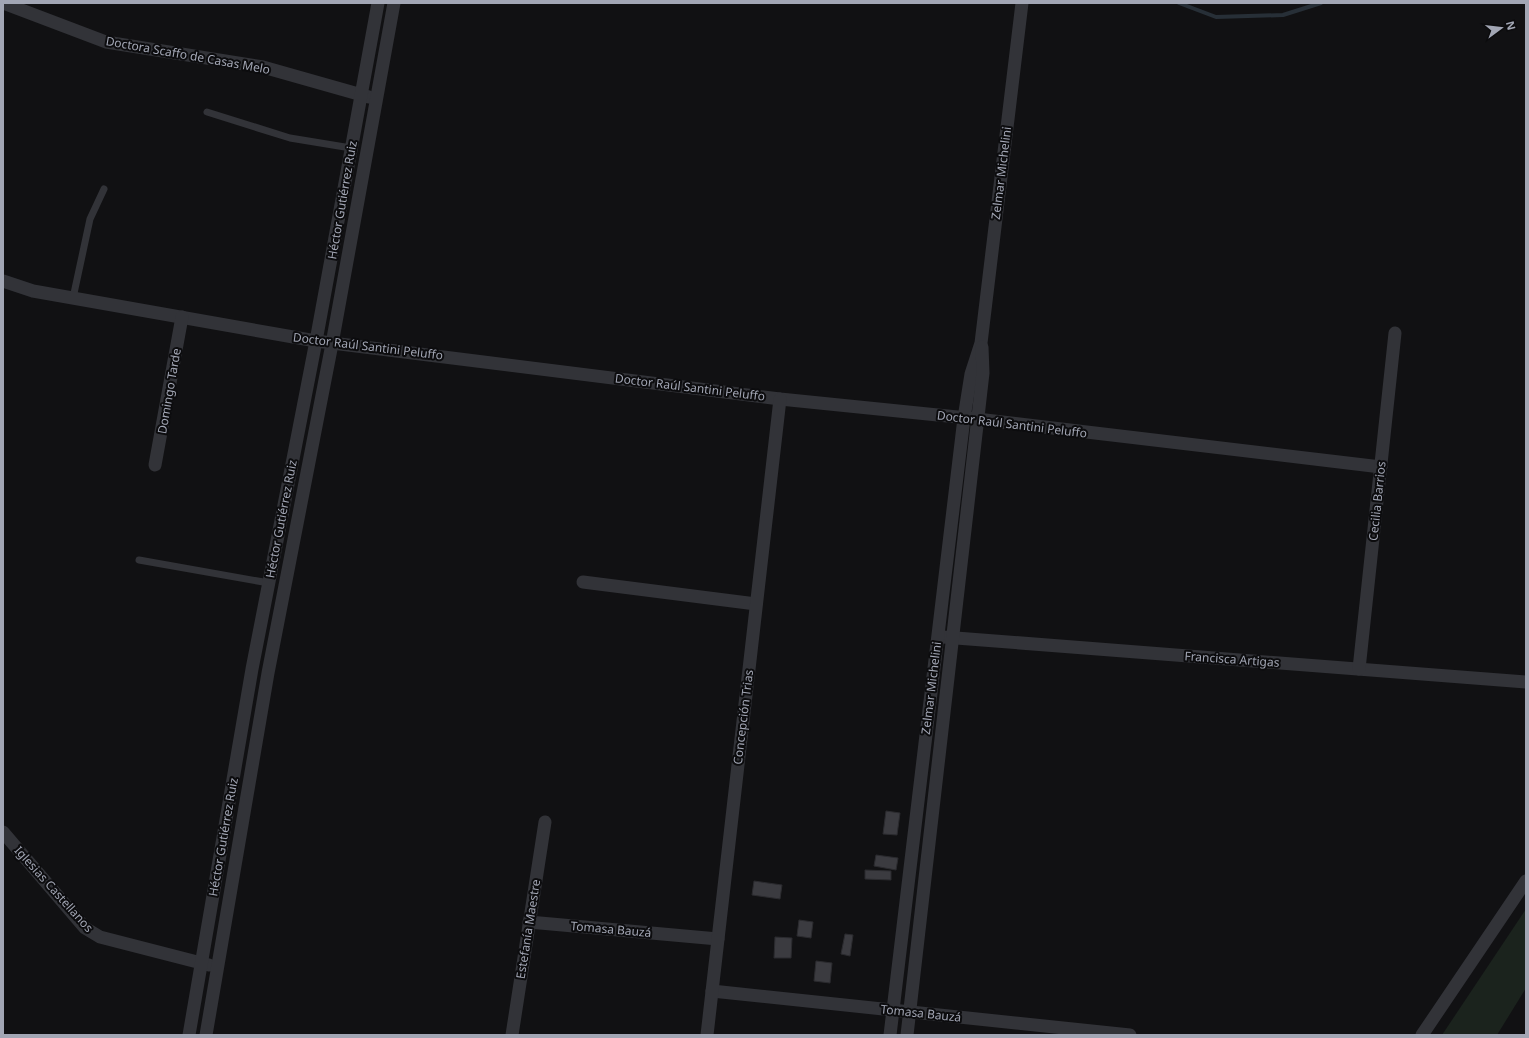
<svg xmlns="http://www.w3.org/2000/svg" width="1529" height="1038" font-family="'Noto Sans',sans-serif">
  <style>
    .green { fill: #1b231d }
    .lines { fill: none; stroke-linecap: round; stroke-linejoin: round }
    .stream { stroke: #272f37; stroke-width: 4 }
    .building { fill: #3b3b40; stroke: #2b2b2f }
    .service { stroke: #323338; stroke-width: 7 }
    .minor { stroke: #323338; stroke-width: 13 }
    .labels { text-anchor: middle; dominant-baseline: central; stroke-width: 4; stroke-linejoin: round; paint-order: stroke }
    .street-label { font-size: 12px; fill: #a2a6b4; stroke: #0c0c0e }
  </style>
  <rect width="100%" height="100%" fill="#111113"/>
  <path class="green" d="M1526,909v79l-29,47h-55z"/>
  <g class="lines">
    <path class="stream" d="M1179,3l37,14 67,-2 38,-12"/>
  </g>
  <g class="building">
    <path d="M886,811l14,2 -3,22 -14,-1z"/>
    <path d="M876,855l22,3 -2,12 -22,-4z"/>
    <path d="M865,870l26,1v9l-26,-1z"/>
    <path d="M754,881l28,4 -2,14 -28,-4z"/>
    <path d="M799,920l14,2 -2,16 -14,-2z"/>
    <path d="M845,934l8,1 -3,21 -9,-2z"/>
    <path d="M775,937l17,1 -1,20h-17z"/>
    <path d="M816,961l16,2 -2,20 -16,-2z"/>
  </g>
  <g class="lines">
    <g class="service">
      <path d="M207,112l83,26 61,10"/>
      <path d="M73,298l17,-79 14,-30"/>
      <path d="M139,560l130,23"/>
    </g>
    <g class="minor">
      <path d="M3,3l103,39 157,25 106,30"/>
      <path d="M3,281l30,10 283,50 464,58 197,20 404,48"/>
      <path d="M155,465l27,-148"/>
      <path d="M583,582l173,22"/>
      <path d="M943,637l583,45"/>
      <path d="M1359,669l36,-336"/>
      <path d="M3,832l82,96 15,9 109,28"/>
      <path d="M529,922l189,17"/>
      <path d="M712,991l418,44"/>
      <path d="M189,1035l63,-366 64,-328 62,-338"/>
      <path d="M206,1035l62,-362 64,-329 62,-341"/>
      <path d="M512,1035l33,-213"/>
      <path d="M707,1035l73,-636"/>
      <path d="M890,1035l74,-617 7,-44 10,-31 41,-340"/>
      <path d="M907,1035l76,-662 -1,-26"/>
      <path d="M1422,1035l104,-154"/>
    </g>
  </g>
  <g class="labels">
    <g class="street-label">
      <text transform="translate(188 55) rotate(10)">Doctora Scaffo de Casas Melo</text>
      <text transform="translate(1001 173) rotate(-83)">Zelmar Michelini</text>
      <text transform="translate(342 200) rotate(-80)">Héctor Gutiérrez Ruiz</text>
      <text transform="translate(368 346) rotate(7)">Doctor Raúl Santini Peluffo</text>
      <text transform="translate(690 387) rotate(7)">Doctor Raúl Santini Peluffo</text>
      <text transform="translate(169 391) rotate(-80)">Domingo Tarde</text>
      <text transform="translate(1012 424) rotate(7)">Doctor Raúl Santini Peluffo</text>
      <text transform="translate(1377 501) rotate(-84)">Cecilia Barrios</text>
      <text transform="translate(281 519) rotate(-79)">Héctor Gutiérrez Ruiz</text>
      <text transform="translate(1232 659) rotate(4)">Francisca Artigas</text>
      <text transform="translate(931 688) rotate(-83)">Zelmar Michelini</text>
      <text transform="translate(743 717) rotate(-83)">Concepción Trias</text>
      <text transform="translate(223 837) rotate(-80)">Héctor Gutiérrez Ruiz</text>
      <text transform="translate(54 889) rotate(48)">Iglesias Castellanos</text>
      <text transform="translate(528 929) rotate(-81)">Estefanía Maestre</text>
      <text transform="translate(611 929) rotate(5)">Tomasa Bauzá</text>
      <text transform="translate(921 1013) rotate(6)">Tomasa Bauzá</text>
    </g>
  </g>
  <rect width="1529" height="1038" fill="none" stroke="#a2a6b4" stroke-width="8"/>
  <g transform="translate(1501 28) rotate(75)" stroke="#0c0c0e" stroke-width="3" paint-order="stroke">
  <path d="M0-3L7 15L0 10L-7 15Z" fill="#a2a6b4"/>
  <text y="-6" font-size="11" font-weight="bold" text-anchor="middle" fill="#a2a6b4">N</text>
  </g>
</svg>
